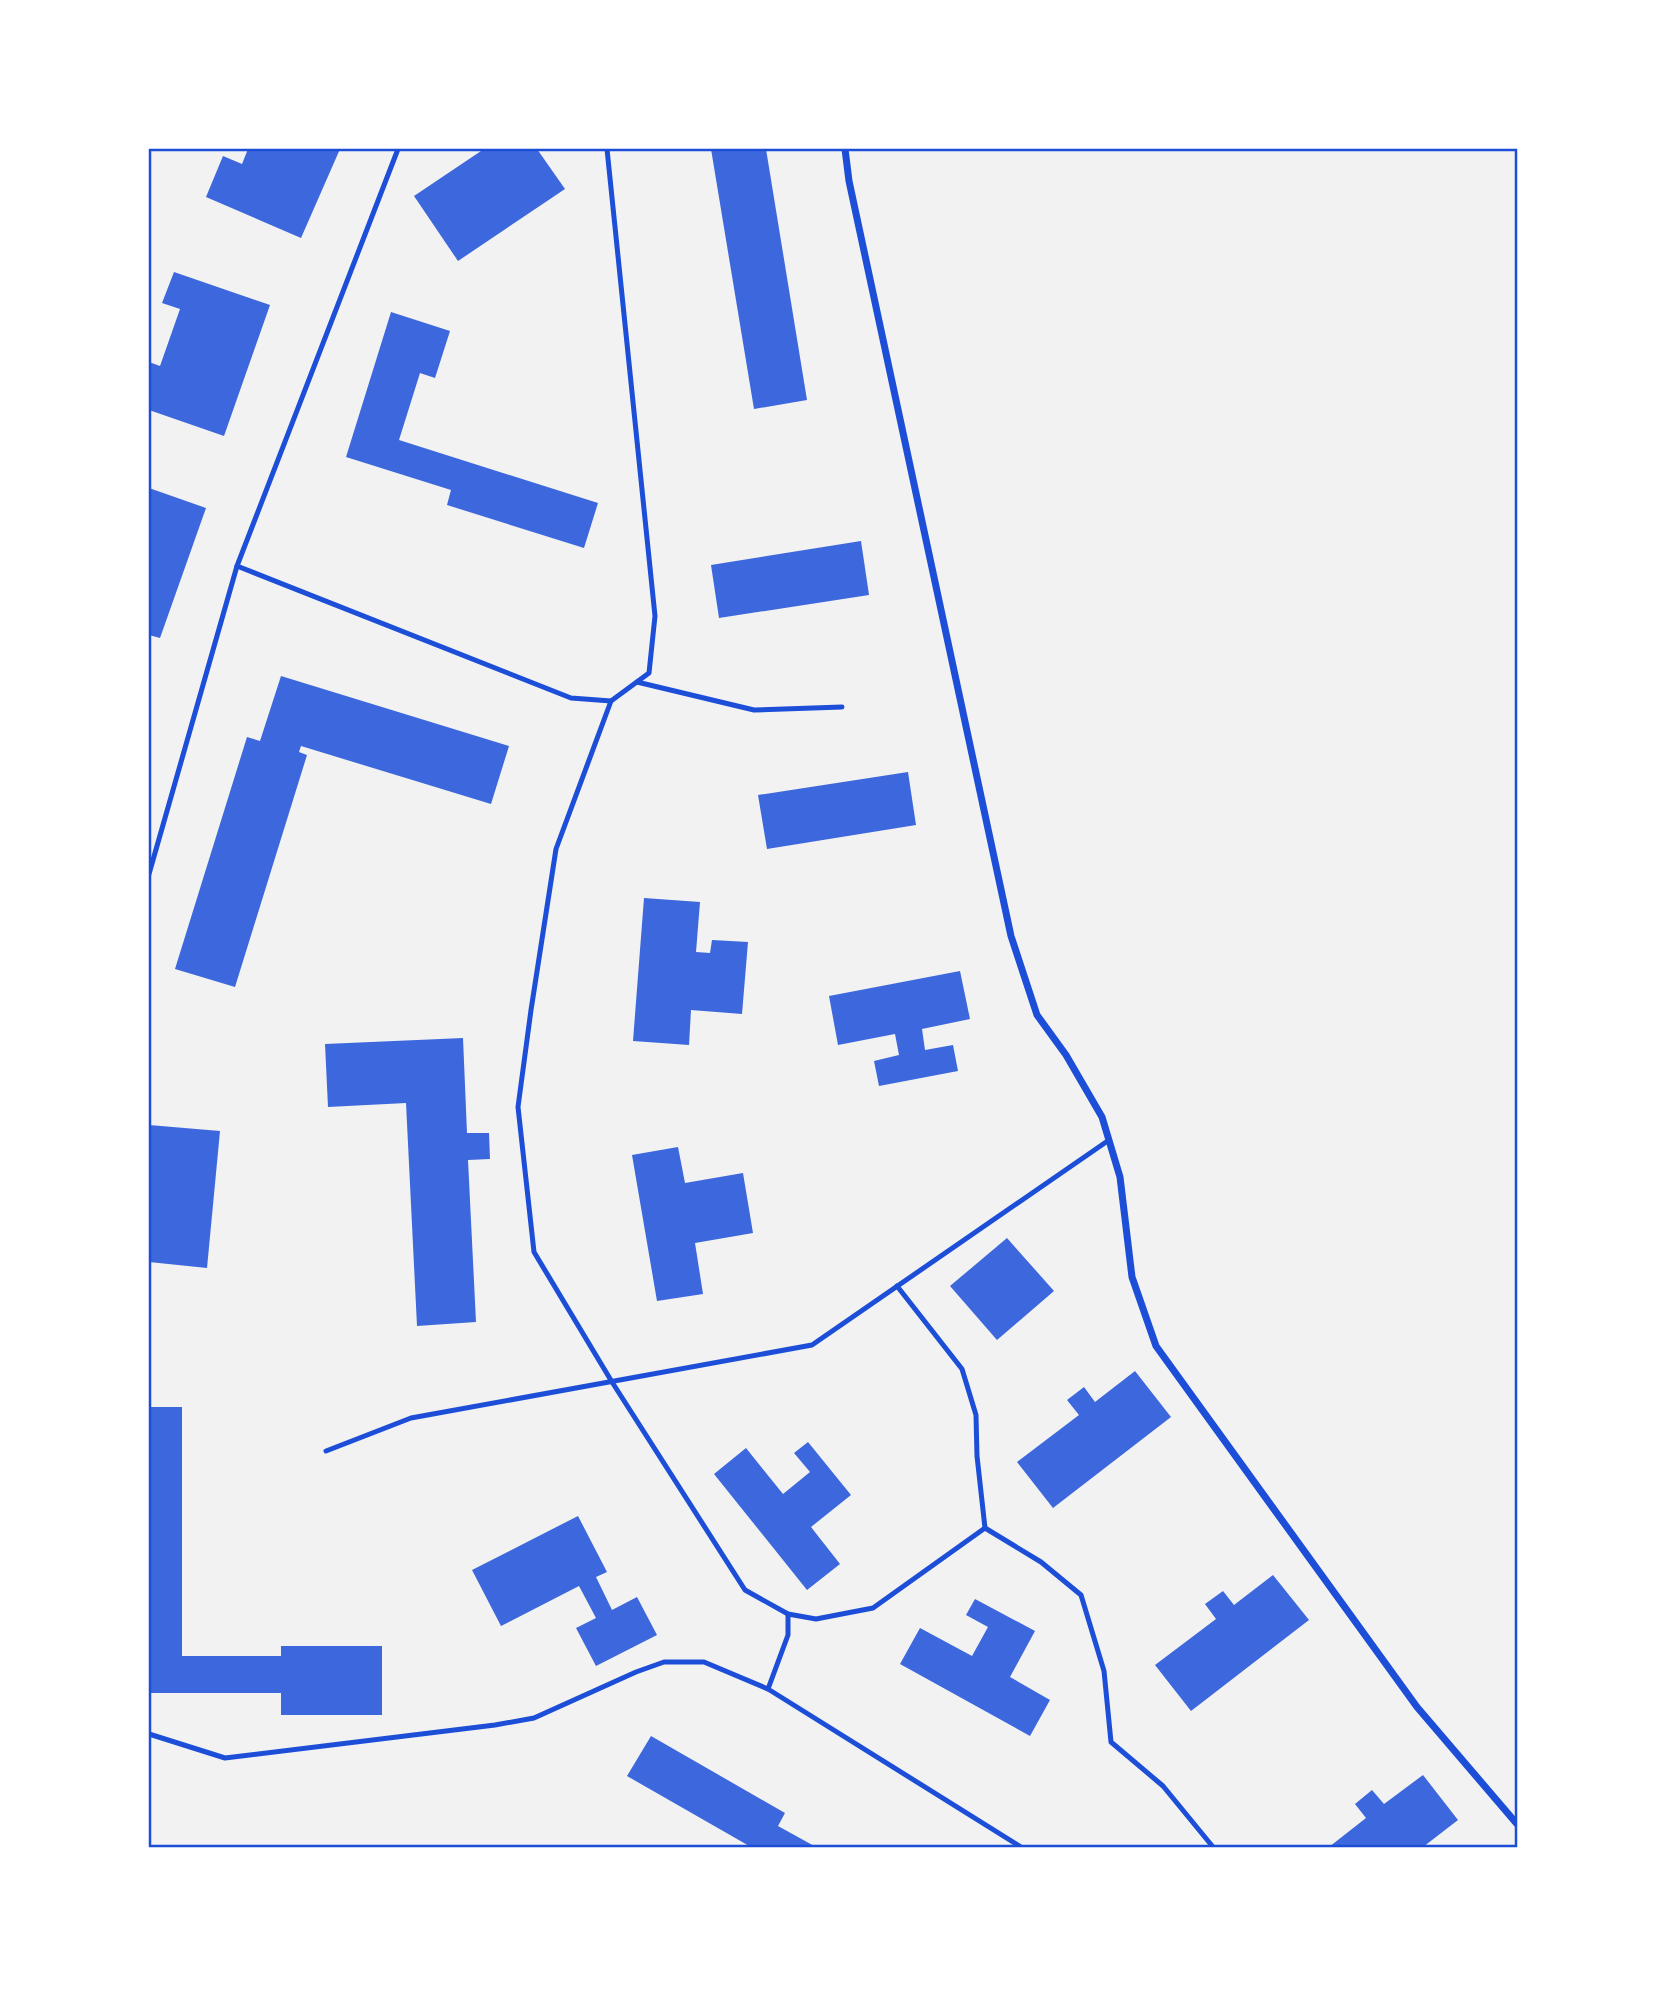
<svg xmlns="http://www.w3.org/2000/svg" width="1666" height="1996" font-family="'Fira Sans',sans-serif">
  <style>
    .building { fill: #3d67dc }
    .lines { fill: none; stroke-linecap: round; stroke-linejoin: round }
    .service { stroke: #1d4ed8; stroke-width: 5 }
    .minor { stroke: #1d4ed8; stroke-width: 7 }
    .neatline { fill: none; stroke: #1d4ed8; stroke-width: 2.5 }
  </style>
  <rect width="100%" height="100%" fill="#f2f2f2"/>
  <g class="building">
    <path d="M248,149h92l-39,89 -95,-41 17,-41 19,8z"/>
    <path d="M484,149h53l28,40 -107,72 -44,-65z"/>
    <path d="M711,149h55l41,251 -53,9z"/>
    <path d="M174,272l96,33 -46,131 -75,-26v-48l11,4 20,-57 -18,-6z"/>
    <path d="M391,312l59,19 -15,47 -15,-5 -21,67 199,63 -14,45 -137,-43 4,-15 -105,-33z"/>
    <path d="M149,488l57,20 -46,130 -11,-3z"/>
    <path d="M861,541l8,54 -150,23 -8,-53z"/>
    <path d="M281,676l228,70 -18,58 -190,-58 -2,6 8,3 -72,232 -60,-18 72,-232 13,4z"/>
    <path d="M908,772l8,53 -149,24 -9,-54z"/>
    <path d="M644,898l56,4 -4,50 14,1 2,-13 36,2 -6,72 -51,-4 -2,35 -56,-4z"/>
    <path d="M960,971l10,48 -48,10 3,21 28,-5 5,26 -79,15 -5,-25 25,-6 -4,-21 -57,11 -9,-49z"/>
    <path d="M463,1038l4,95h22l1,26 -22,1 8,162 -59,4 -11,-223 -78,4 -3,-63z"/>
    <path d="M149,1125l71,6 -13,137 -58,-6z"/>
    <path d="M678,1147l7,36 58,-10 10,60 -58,10 8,51 -46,7 -25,-146z"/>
    <path d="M1007,1238l47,53 -57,49 -47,-54z"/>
    <path d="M1135,1371l36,46 -118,91 -36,-46 62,-47 -12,-15 17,-13 11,15z"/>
    <path d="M149,1407h33v249h99v-10h101v69h-101v-22h-132z"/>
    <path d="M808,1442l43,53 -40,32 29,37 -33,26 -93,-116 32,-26 37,46 27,-22 -16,-19z"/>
    <path d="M578,1516l29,56 -11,5 16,33 25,-13 20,38 -61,31 -20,-38 20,-10 -17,-32 -78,40 -29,-56z"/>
    <path d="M1273,1575l36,45 -118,91 -36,-46 61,-46 -11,-15 18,-13 11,14z"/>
    <path d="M975,1599l60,32 -25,46 40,23 -20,36 -130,-72 20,-36 52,28 16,-29 -22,-12z"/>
    <path d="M651,1736l134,77 -7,13 38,21h-65l-124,-71z"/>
    <path d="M1423,1775l35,45 -35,27h-94l37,-29 -11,-14 17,-14 12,14z"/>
  </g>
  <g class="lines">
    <g class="service">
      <path d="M237,566l334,132 40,3 38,-28 6,-57 -48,-467"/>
      <path d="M637,682l117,28 88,-3"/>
      <path d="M611,701l-55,148 -25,161 -13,97 16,145 78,130 133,208 43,24 28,5 57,-11 112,-80"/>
      <path d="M149,874l88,-308 161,-417"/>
      <path d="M897,1286l65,83 14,46 1,41 8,72 56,34 40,33 23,76 7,71 52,44 50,61"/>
      <path d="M326,1451l85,-33 401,-73 297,-205"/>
      <path d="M768,1689l20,-54v-21"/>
      <path d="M149,1734l76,24 270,-33 39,-7 102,-46 28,-10h40l64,27 253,158"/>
    </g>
    <path class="minor" d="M845,149l4,32 162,755 26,79 29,40 36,62 18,60 12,100 24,69 261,361 100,117"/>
  </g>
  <rect width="1666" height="1996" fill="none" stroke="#ffffff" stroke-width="301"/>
  <rect x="150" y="150" width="1366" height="1696" class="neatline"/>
</svg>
